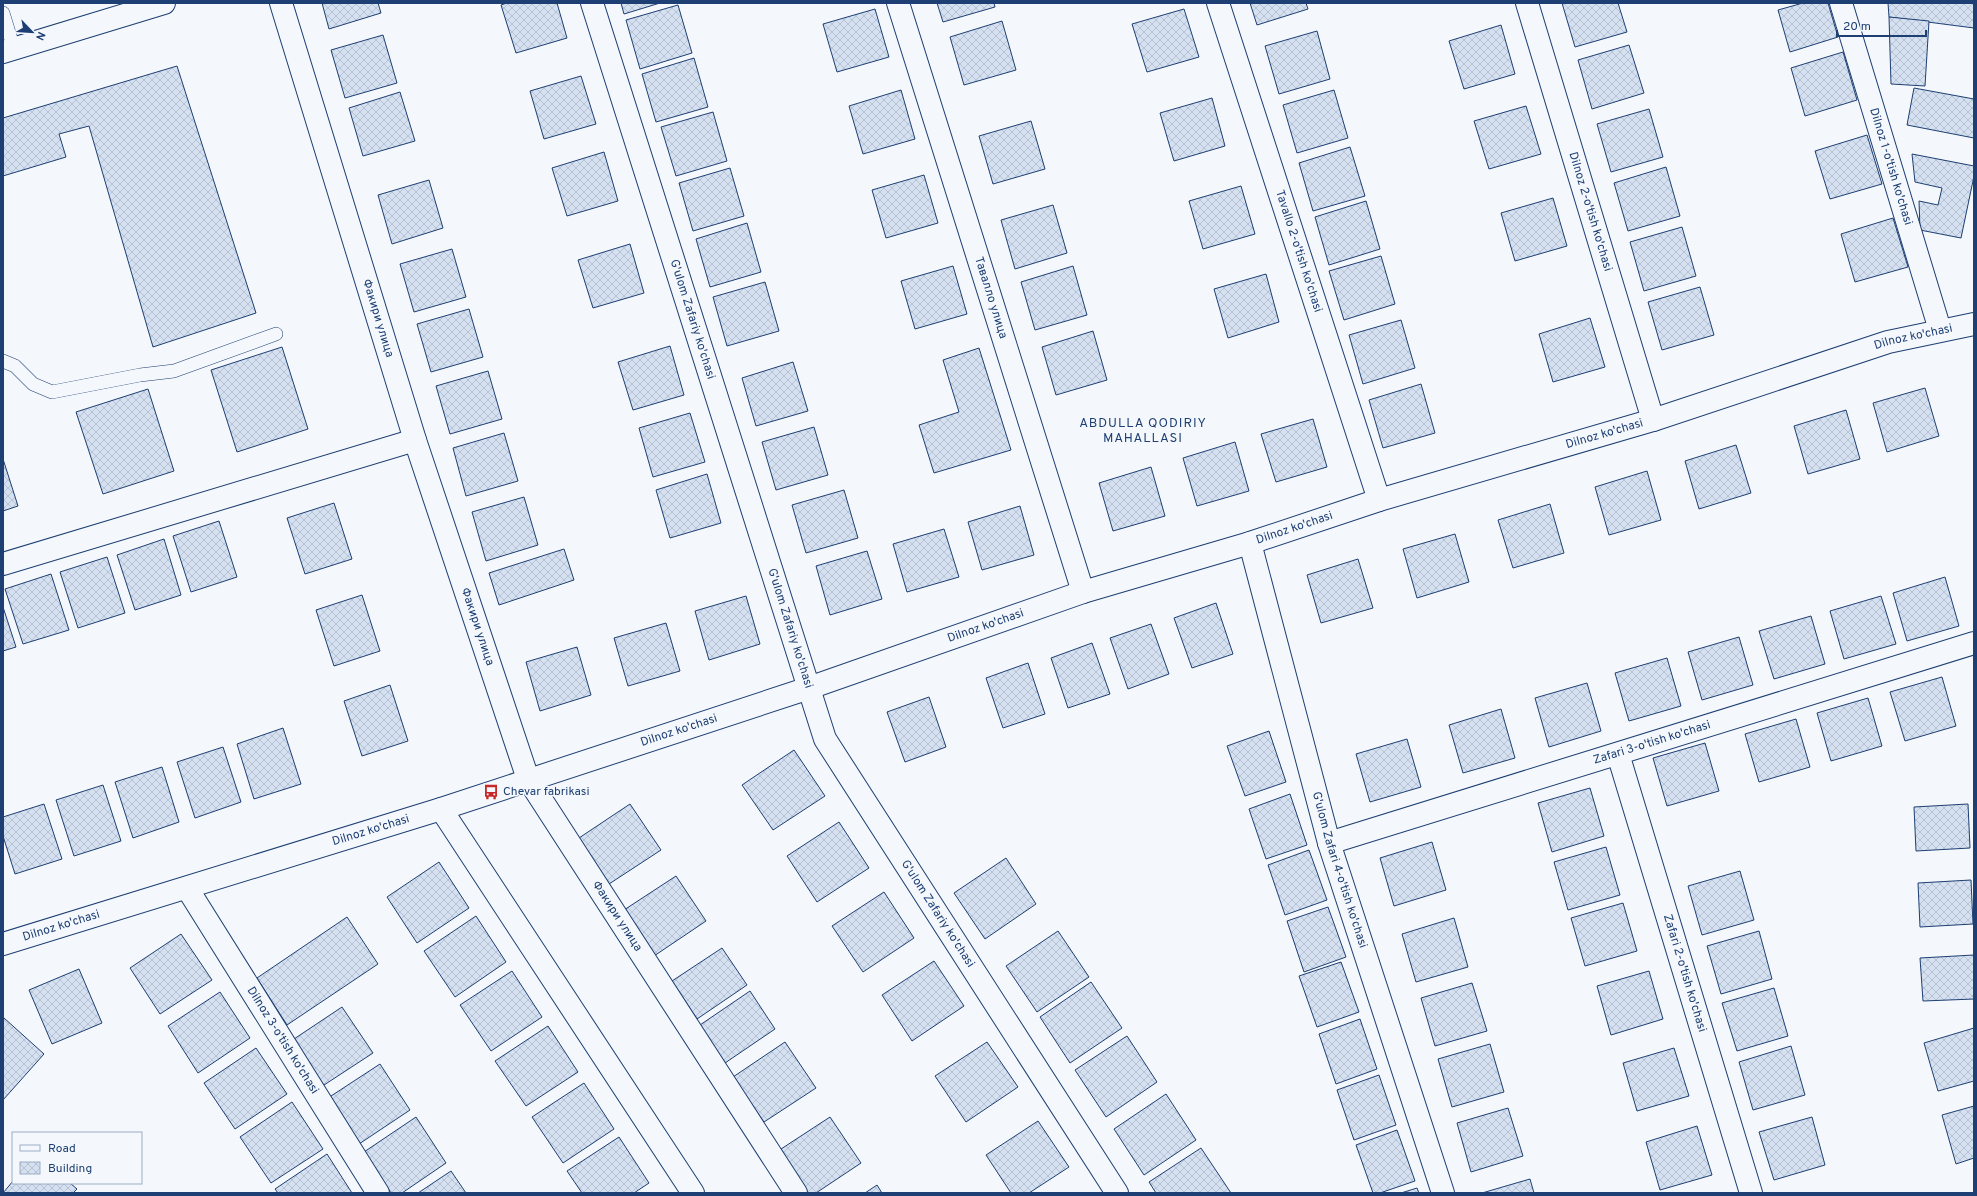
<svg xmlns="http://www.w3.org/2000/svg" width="1977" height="1196" font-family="Overpass,sans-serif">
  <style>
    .building { fill: url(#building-cross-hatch); stroke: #1d3f73 }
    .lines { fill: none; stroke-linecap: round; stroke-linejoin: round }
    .service-casing { stroke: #1d3f73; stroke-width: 14 }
    .minor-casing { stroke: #1d3f73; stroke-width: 24 }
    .tertiary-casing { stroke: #1d3f73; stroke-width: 24 }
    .service { stroke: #f4f7fb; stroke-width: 13 }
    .minor { stroke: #f4f7fb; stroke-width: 22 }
    .tertiary { stroke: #f4f7fb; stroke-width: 22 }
    .labels { text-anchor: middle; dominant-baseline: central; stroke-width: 3; stroke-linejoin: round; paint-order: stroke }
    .street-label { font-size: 12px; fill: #1d3f73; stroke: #f4f7fb }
    .poi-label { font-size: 12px; fill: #1d3f73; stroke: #f4f7fb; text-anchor: start }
    .neighbourhood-label { font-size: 13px; letter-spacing: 1px; fill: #1d3f73; stroke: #f4f7fb }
  </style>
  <defs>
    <pattern id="building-cross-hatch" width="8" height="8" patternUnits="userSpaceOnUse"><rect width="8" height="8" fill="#d5e0f0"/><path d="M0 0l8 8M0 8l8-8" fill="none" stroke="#b6c1d1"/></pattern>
  </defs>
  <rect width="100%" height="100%" fill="#f4f7fb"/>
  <g class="building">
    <path d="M322,3h56l3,10 -52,16z"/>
    <path d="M507,3h50l10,35 -51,15 -15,-48z"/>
    <path d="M621,3h39l-36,11z"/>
    <path d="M937,3h57l1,4 -52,15z"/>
    <path d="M1250,3h56l2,6 -51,16z"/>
    <path d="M1562,3h56l9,29 -52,15z"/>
    <path d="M1803,3h25l10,34 -48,15 -12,-42z"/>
    <path d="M1888,3h86v25l-85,-11z"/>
    <path d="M678,5l14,48 -52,16 -14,-49z"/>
    <path d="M875,9l14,48 -52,15 -14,-48z"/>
    <path d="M1184,9l15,48 -52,15 -15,-48z"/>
    <path d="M1889,17l40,4 -4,65 -34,-2z"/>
    <path d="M1002,21l14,49 -52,15 -14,-48z"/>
    <path d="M1501,25l14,49 -51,15 -15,-48z"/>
    <path d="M1317,31l13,48 -51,15 -14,-48z"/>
    <path d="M383,35l14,48 -52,15 -14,-48z"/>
    <path d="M1629,45l15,48 -52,16 -14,-49z"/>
    <path d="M1843,52l14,48 -52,16 -14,-48z"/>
    <path d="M694,58l14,49 -52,15 -14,-48z"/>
    <path d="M177,66l79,247 -103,34 -64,-221 -30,8 7,23 -63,19v-58z"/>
    <path d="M581,76l15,48 -52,15 -14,-48z"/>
    <path d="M1914,88l60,11v39l-67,-13z"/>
    <path d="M901,90l14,49 -52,15 -14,-48z"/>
    <path d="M1334,90l14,48 -51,15 -14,-48z"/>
    <path d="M400,92l15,49 -52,15 -14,-48z"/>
    <path d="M1212,98l13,48 -51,15 -14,-48z"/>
    <path d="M1526,106l15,48 -52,15 -15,-48z"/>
    <path d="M1649,109l14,48 -52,15 -14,-48z"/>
    <path d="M713,112l14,49 -51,15 -15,-49z"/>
    <path d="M1031,121l14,48 -52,15 -14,-48z"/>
    <path d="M1867,135l15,49 -52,15 -15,-48z"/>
    <path d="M1350,147l15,49 -52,15 -14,-48z"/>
    <path d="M604,152l14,49 -51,15 -15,-48z"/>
    <path d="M1912,154l62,12v10l-13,62 -41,-8 -1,-29 19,4 4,-17 -27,-6z"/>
    <path d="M1666,167l14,49 -52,15 -14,-48z"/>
    <path d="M730,168l14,48 -51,15 -14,-48z"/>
    <path d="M924,175l14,48 -52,15 -14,-48z"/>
    <path d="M429,180l14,48 -51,16 -14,-49z"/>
    <path d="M1241,186l14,48 -52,15 -14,-48z"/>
    <path d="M1553,198l14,48 -52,15 -14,-48z"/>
    <path d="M1366,201l14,48 -51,16 -14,-48z"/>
    <path d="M1053,205l14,48 -52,16 -14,-49z"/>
    <path d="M1893,218l15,49 -53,15 -14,-48z"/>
    <path d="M747,223l14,49 -51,15 -14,-48z"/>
    <path d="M1682,227l14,49 -52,15 -14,-49z"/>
    <path d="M630,244l14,49 -51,15 -15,-48z"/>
    <path d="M452,249l14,48 -52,15 -14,-48z"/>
    <path d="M1381,256l14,48 -51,16 -15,-49z"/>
    <path d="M953,266l14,48 -52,15 -14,-48z"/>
    <path d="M1073,266l14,49 -52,15 -14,-48z"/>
    <path d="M1266,274l13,48 -51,16 -14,-49z"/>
    <path d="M765,282l14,49 -52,15 -14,-49z"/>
    <path d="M1700,287l14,48 -52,15 -14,-48z"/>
    <path d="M469,309l14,48 -52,15 -14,-48z"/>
    <path d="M1590,318l15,49 -52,15 -14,-48z"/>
    <path d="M1401,320l14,48 -52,16 -14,-49z"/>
    <path d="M1093,331l14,49 -51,15 -14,-48z"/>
    <path d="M670,346l14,49 -51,15 -15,-48z"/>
    <path d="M282,347l26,82 -71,23 -26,-82z"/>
    <path d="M979,348l32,102 -77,23 -15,-48 40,-13 -16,-52z"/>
    <path d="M793,362l15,49 -52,15 -14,-48z"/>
    <path d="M488,371l14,48 -52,15 -14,-48z"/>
    <path d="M1421,384l14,49 -52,15 -14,-48z"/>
    <path d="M1925,388l14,48 -52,16 -14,-49z"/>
    <path d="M148,389l26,82 -71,23 -27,-82z"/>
    <path d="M1846,410l14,49 -52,15 -14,-48z"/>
    <path d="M690,413l15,49 -52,15 -14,-49z"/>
    <path d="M1313,419l14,48 -51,15 -15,-48z"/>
    <path d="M814,427l14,48 -52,15 -14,-48z"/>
    <path d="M504,433l14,48 -52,15 -13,-48z"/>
    <path d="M1235,442l14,49 -52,15 -14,-48z"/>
    <path d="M1736,445l15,48 -52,16 -14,-48z"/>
    <path d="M3,459l15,47 -15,5z"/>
    <path d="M1151,467l14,49 -52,15 -14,-48z"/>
    <path d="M1647,471l14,49 -52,15 -14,-48z"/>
    <path d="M707,474l14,49 -51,15 -14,-48z"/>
    <path d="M844,490l14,48 -52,15 -14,-48z"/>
    <path d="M524,497l14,48 -52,16 -14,-49z"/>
    <path d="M334,503l18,56 -47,15 -18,-56z"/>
    <path d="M1550,504l14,49 -51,15 -15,-48z"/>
    <path d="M1020,506l14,49 -52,15 -14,-48z"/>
    <path d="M219,521l18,56 -46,15 -18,-56z"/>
    <path d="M944,529l15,48 -52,15 -14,-48z"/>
    <path d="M1455,534l14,48 -52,16 -14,-49z"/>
    <path d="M164,539l17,56 -46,15 -18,-55z"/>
    <path d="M564,549l10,31 -75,25 -10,-32z"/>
    <path d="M867,551l15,48 -52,16 -14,-49z"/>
    <path d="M107,557l18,56 -47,15 -18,-56z"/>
    <path d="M1358,559l15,49 -52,15 -14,-48z"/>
    <path d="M51,574l18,56 -46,14 -18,-55z"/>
    <path d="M1945,577l14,49 -52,15 -14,-48z"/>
    <path d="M362,595l18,56 -46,15 -18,-56z"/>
    <path d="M746,596l14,48 -51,16 -14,-49z"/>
    <path d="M1881,596l15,48 -52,15 -14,-48z"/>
    <path d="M1216,603l17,51 -41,14 -18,-50z"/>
    <path d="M3,607l13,40 -13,4z"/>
    <path d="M1811,616l14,48 -51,15 -15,-48z"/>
    <path d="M666,623l14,48 -52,15 -14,-48z"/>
    <path d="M1151,624l18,50 -41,15 -18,-51z"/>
    <path d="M1739,637l14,48 -51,15 -14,-48z"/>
    <path d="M1092,643l18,51 -42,14 -17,-50z"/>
    <path d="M577,647l14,48 -51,16 -14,-49z"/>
    <path d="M1667,658l14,48 -52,15 -14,-48z"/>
    <path d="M1028,663l17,51 -42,14 -17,-50z"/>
    <path d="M1942,677l14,49 -51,15 -15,-49z"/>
    <path d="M1587,683l14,48 -52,16 -14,-49z"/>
    <path d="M390,685l18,56 -46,15 -18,-55z"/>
    <path d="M929,697l17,50 -41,15 -18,-50z"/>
    <path d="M1868,698l14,48 -51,15 -14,-48z"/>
    <path d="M1501,709l14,49 -52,15 -14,-48z"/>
    <path d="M1796,719l14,48 -51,15 -14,-48z"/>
    <path d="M283,728l18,56 -47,15 -17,-55z"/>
    <path d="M1269,731l17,51 -41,14 -18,-50z"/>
    <path d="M1407,739l14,48 -51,15 -14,-48z"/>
    <path d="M1705,743l14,48 -52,15 -14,-48z"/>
    <path d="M223,747l18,55 -46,16 -18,-56z"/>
    <path d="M794,750l31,46 -52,34 -31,-45z"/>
    <path d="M162,767l17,55 -46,16 -18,-56z"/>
    <path d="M103,785l18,56 -47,15 -18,-56z"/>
    <path d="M1590,788l14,48 -52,16 -14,-49z"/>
    <path d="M1290,794l17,51 -41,14 -17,-50z"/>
    <path d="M44,804l18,55 -47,15 -12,-38v-19z"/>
    <path d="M630,804l31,46 -52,34 -30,-46z"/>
    <path d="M1968,804l2,44 -54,3 -2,-44z"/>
    <path d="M839,822l30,46 -52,34 -30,-46z"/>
    <path d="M1432,842l14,48 -52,16 -14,-48z"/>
    <path d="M1606,847l14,48 -52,15 -14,-48z"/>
    <path d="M1309,850l18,50 -42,15 -17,-50z"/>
    <path d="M1006,858l30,46 -51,35 -31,-46z"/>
    <path d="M439,862l30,46 -52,35 -30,-46z"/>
    <path d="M1740,871l14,49 -52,15 -14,-49z"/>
    <path d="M676,876l30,45 -52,35 -30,-46z"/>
    <path d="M1971,880l2,44 -53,3 -2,-44z"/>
    <path d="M884,892l30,46 -51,34 -31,-46z"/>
    <path d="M1623,903l14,48 -52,15 -14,-48z"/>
    <path d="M1328,907l18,50 -42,15 -17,-51z"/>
    <path d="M476,916l30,46 -51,35 -31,-46z"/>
    <path d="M347,917l31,47 -91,61 -30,-47z"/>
    <path d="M1454,918l14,49 -52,15 -14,-48z"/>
    <path d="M1058,931l31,46 -52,35 -31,-46z"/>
    <path d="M1759,931l13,48 -51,15 -14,-48z"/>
    <path d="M181,934l31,46 -52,34 -30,-46z"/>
    <path d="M722,948l25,37 -50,34 -25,-38z"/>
    <path d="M1974,955v44l-51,2 -3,-43z"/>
    <path d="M934,961l30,45 -52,35 -30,-46z"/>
    <path d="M1341,962l18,50 -42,15 -18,-51z"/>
    <path d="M79,969l23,54 -50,21 -23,-54z"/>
    <path d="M512,971l30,46 -51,34 -31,-46z"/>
    <path d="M1649,971l14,48 -52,16 -14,-49z"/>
    <path d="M1091,982l31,46 -52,35 -30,-46z"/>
    <path d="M1472,983l15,48 -52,15 -14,-48z"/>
    <path d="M1774,988l14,48 -51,15 -15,-48z"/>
    <path d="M750,991l25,38 -50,34 -25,-38z"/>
    <path d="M220,992l30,46 -52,35 -30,-47z"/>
    <path d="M342,1007l31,46 -52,34 -30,-46z"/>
    <path d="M4,1018l40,36 -41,46v-81z"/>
    <path d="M1360,1019l17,50 -41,15 -17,-50z"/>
    <path d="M548,1026l30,46 -52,34 -31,-45z"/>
    <path d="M1974,1028v53l-36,10 -14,-48z"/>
    <path d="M1127,1036l30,46 -51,35 -31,-47z"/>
    <path d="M785,1042l31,46 -52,34 -31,-45z"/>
    <path d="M987,1042l31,45 -52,35 -31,-46z"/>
    <path d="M1490,1044l14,48 -52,15 -14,-48z"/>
    <path d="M1791,1046l14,49 -52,15 -14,-48z"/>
    <path d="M256,1048l31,46 -52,35 -31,-46z"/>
    <path d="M1674,1048l15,48 -52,15 -14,-48z"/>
    <path d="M380,1064l30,46 -51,34 -31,-46z"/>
    <path d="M1379,1075l17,50 -42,15 -17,-50z"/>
    <path d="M584,1083l30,46 -51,34 -31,-46z"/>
    <path d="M1166,1094l30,46 -52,35 -30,-46z"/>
    <path d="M292,1102l31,47 -52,34 -31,-46z"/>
    <path d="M1974,1106v52l-18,6 -14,-49z"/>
    <path d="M1508,1108l15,48 -52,16 -14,-49z"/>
    <path d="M416,1117l30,46 -44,30h-11l-27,-41z"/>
    <path d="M830,1117l31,46 -45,30h-10l-28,-42z"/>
    <path d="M1812,1117l13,48 -51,15 -15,-48z"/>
    <path d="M1038,1121l31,46 -40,26h-18l-25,-38z"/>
    <path d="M1697,1126l15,49 -52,15 -14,-48z"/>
    <path d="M1397,1130l18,51 -35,12h-7l-17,-48z"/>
    <path d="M619,1137l30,46 -15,10h-52l-15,-22z"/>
    <path d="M1201,1148l30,45h-75l-7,-11z"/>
    <path d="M327,1154l25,39h-74l-3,-4z"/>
    <path d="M451,1171l15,22h-48z"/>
    <path d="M1530,1179l4,14h-52z"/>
    <path d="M13,1181v2h57l7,6 -4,4h-70z"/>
    <path d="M877,1185l5,8h-17z"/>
    <path d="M1417,1188l2,5h-18z"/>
  </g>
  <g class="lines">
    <g class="service-casing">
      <g id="service">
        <path d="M3,13l11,36"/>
        <path d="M3,361l12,5 18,18 19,8 88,-17 34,-4 102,-37"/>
      </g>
    </g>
    <g class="minor-casing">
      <g id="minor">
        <path id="s1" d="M281,3l134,437 113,339 268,414"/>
        <path id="s2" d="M592,3l233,736 292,454"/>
        <path id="s3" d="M898,3l185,589"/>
        <path id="s4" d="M1218,3l161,497"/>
        <path id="s5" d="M1527,3l126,417"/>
        <path id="s6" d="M1841,3l99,327"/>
        <path d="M3,52l161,-49"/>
        <path id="s7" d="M1250,543l79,300 114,350"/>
        <path d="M3,564l412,-124"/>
        <path id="s8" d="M1618,754l133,439"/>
        <path d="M441,809l252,384"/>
        <path id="s9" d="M1329,843l645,-200"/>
        <path id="s10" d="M187,888l191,305"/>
      </g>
    </g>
    <g class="tertiary-casing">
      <g id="tertiary">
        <path id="s11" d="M3,944l438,-135 368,-121 274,-96 167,-49 129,-43 274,-80 235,-78 86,-18"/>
      </g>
    </g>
    <use href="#service" class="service"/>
    <use href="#minor" class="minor"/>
    <use href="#tertiary" class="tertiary"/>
  </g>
  <defs>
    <g id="bus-bare" transform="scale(1.2)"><path d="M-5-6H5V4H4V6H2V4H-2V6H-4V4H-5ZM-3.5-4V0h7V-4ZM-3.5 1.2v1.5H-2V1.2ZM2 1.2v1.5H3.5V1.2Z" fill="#c62828" stroke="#f4f7fb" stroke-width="2.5" paint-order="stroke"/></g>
  </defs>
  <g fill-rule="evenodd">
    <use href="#bus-bare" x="491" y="792"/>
  </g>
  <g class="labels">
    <g class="street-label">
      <text stroke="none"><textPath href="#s6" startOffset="171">Dilnoz 1-o'tish ko'chasi</textPath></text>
      <text stroke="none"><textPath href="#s5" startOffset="218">Dilnoz 2-o'tish ko'chasi</textPath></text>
      <text stroke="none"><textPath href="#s4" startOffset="261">Tavallo 2-o'tish ko'chasi</textPath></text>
      <text stroke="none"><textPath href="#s3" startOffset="309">Тавалло улица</textPath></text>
      <text stroke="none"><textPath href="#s1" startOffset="330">Факири улица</textPath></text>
      <text stroke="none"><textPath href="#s2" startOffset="332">G'ulom Zafariy ko'chasi</textPath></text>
      <text stroke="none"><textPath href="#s11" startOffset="2005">Dilnoz ko'chasi</textPath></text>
      <text stroke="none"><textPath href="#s11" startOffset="1681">Dilnoz ko'chasi</textPath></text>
      <text stroke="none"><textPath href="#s11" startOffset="1357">Dilnoz ko'chasi</textPath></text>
      <text stroke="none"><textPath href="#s1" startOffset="654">Факири улица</textPath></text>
      <text stroke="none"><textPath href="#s11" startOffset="1033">Dilnoz ko'chasi</textPath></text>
      <text stroke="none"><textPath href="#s2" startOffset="656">G'ulom Zafariy ko'chasi</textPath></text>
      <text stroke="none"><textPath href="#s11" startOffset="709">Dilnoz ko'chasi</textPath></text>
      <text stroke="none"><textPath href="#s9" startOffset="338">Zafari 3-o'tish ko'chasi</textPath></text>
      <text stroke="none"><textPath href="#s11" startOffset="385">Dilnoz ko'chasi</textPath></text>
      <text stroke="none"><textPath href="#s7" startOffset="339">G'ulom Zafari 4-o'tish ko'chasi</textPath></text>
      <text stroke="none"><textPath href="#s2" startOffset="980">G'ulom Zafariy ko'chasi</textPath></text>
      <text stroke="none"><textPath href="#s1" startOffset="978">Факири улица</textPath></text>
      <text stroke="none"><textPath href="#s11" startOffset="61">Dilnoz ko'chasi</textPath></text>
      <text stroke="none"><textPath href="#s8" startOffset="229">Zafari 2-o'tish ko'chasi</textPath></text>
      <text stroke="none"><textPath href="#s10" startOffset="180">Dilnoz 3-o'tish ko'chasi</textPath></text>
    </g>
    <g class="poi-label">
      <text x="503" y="792">Chevar fabrikasi</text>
    </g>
    <g class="neighbourhood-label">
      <text x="1143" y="424">ABDULLA QODIRIY<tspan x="1143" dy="15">MAHALLASI</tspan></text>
    </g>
  </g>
  <rect width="1977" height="1196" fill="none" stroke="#1d3f73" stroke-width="8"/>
  <rect x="12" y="1132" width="130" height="52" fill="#f4f7fb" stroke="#9eadc5"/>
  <rect x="20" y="1145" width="20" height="6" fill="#f4f7fb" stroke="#9eadc5"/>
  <text x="48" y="1152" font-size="12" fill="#1d3f73">Road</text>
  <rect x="20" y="1162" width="20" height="12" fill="url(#building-cross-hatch)" stroke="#9eadc5"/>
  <text x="48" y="1172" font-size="12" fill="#1d3f73">Building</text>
  <g transform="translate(32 32) rotate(115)" stroke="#f4f7fb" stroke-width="3" paint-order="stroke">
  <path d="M0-3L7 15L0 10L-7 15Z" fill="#1d3f73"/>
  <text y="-6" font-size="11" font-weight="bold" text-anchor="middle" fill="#1d3f73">N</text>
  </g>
  <path d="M1837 30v6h89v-6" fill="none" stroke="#1d3f73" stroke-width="2"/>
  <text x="1843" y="30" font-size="12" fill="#1d3f73" stroke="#f4f7fb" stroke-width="3" paint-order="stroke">20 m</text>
</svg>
